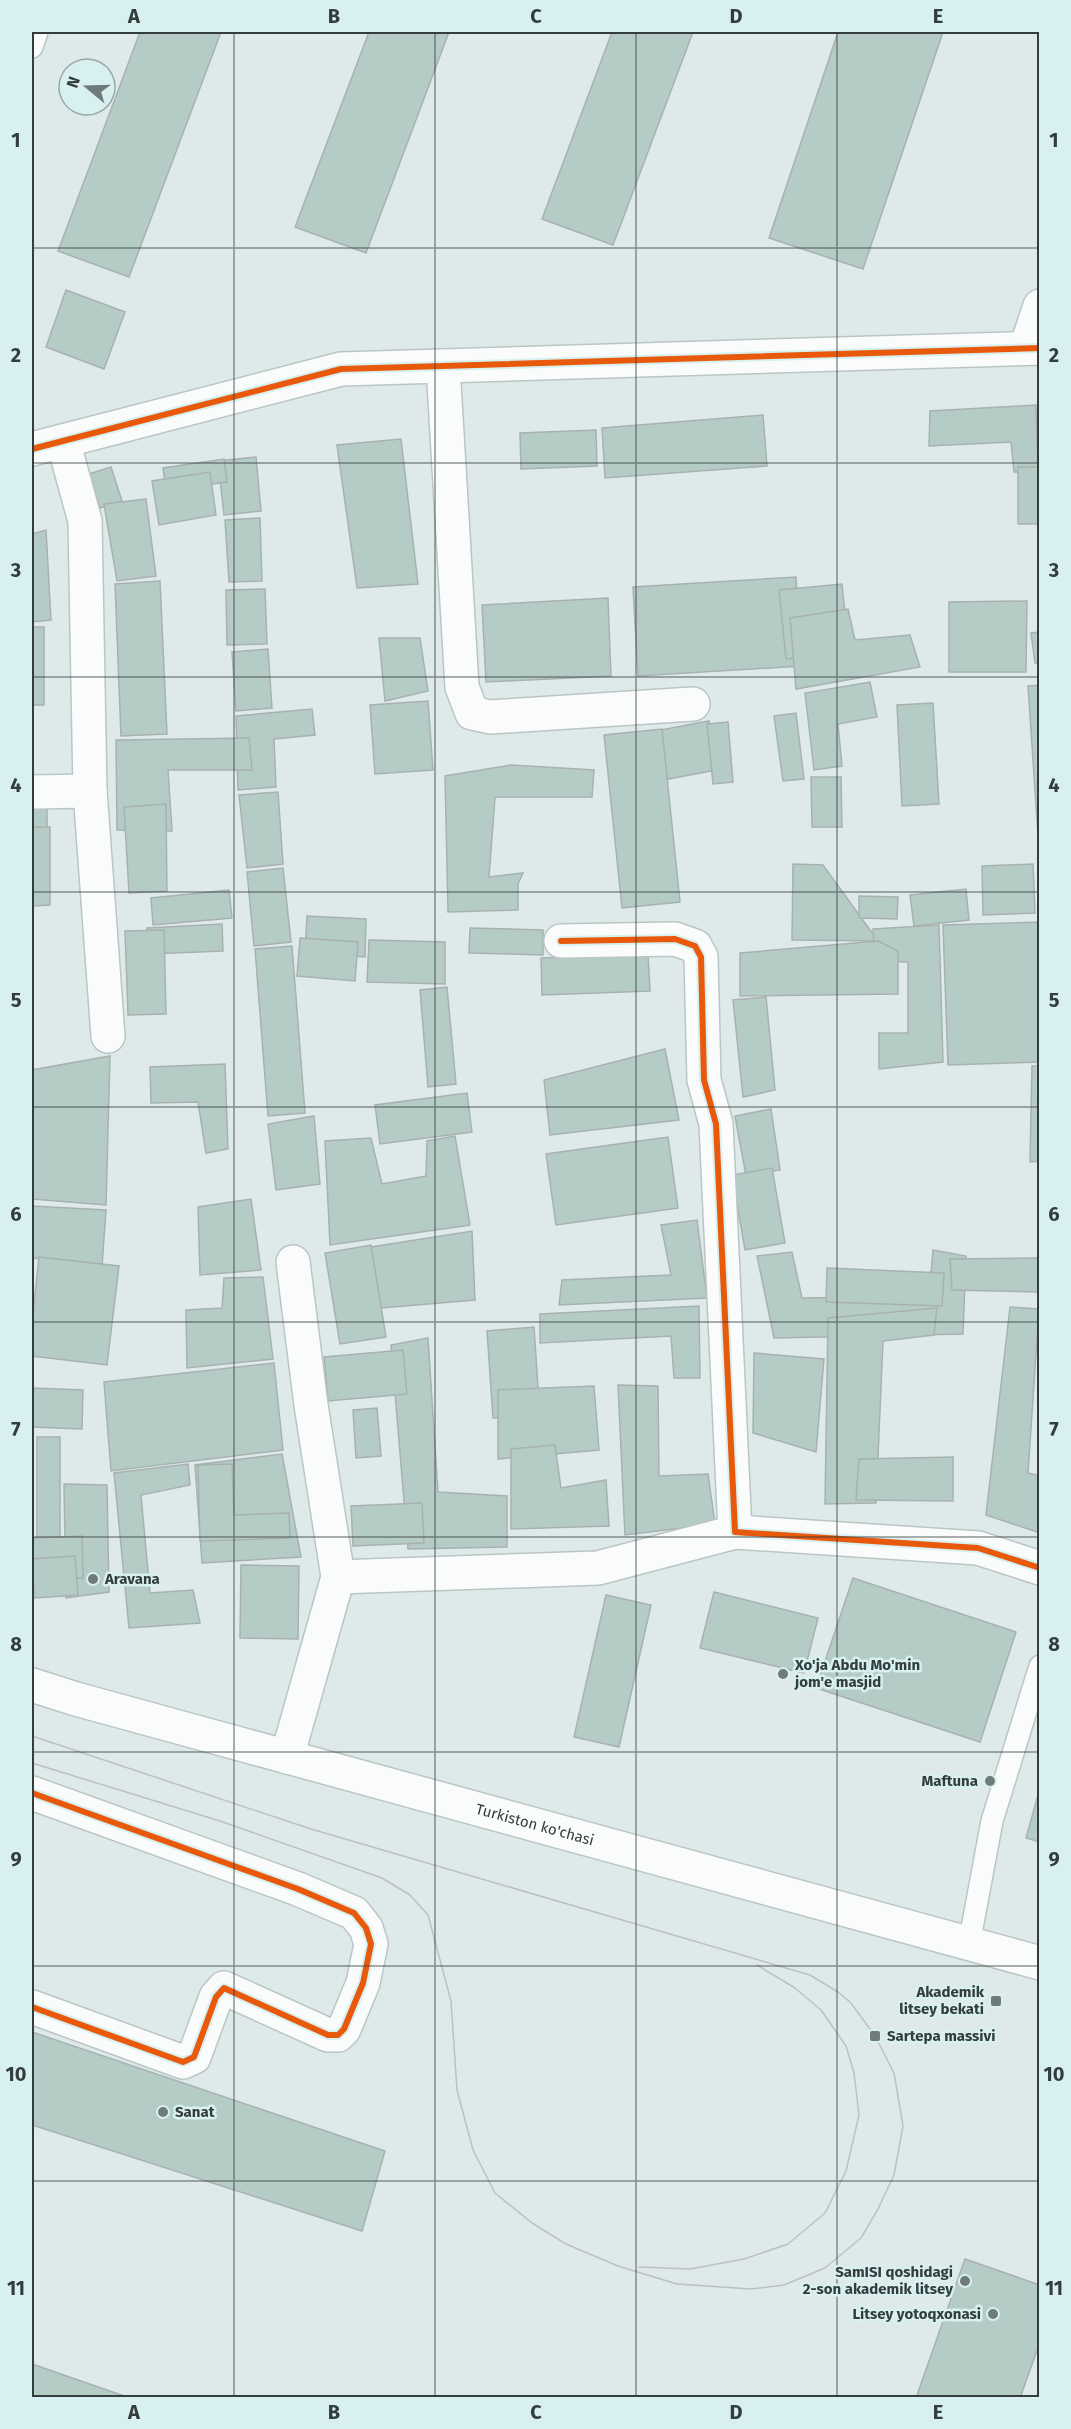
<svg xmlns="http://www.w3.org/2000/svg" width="1071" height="2429" font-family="'Fira Sans',sans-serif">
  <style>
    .building { fill: #b5ccc6; stroke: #a8b1af; stroke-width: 1.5 }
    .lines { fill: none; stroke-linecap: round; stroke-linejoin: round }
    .lane-casing { stroke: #bbc5c5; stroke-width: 24 }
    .street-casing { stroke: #bbc5c5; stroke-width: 36 }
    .secondary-casing { stroke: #bbc5c5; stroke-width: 36 }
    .lane { stroke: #fafcfc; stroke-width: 21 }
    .street { stroke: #fafcfc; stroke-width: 33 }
    .secondary { stroke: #fafcfc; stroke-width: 33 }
    .tram { stroke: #bdc0c0; stroke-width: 1.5 }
    .cycleway-casing { stroke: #d8f0f0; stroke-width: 10 }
    .cycleway { stroke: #e8590c; stroke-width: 6 }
    .grid { fill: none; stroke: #333d3d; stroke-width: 1.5; stroke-opacity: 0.55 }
    .poi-dot { fill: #6f7a7a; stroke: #d8f0f0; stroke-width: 2 }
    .labels { text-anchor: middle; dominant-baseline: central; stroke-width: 5; stroke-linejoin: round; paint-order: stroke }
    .poi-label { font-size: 15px; font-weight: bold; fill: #333d3d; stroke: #d8f0f0; text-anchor: start }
    .street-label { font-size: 15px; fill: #333d3d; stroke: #d8f0f0 }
    .neatline { fill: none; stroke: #333d3d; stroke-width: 2 }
    .grid-label { font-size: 20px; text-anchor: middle; font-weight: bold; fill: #333d3d }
  </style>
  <rect width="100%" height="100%" fill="#deeaea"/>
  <g class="building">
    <path d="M140,32h81l-92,245 -71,-26z"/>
    <path d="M369,32h80l-83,221 -71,-26z"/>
    <path d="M612,32h81l-80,213 -71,-26z"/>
    <path d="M838,32h105l-80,237 -94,-31z"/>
    <path d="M66,290l59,22 -21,57 -58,-22z"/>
    <path d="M1036,405l2,67h-24l-3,-30 -82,4 1,-35z"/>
    <path d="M763,415l4,51 -162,12 -3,-50z"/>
    <path d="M596,430l1,36 -76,3 -1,-36z"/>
    <path d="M401,439l17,145 -61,4 -20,-143z"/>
    <path d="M256,457l5,54 -37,4 -6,-54z"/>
    <path d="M224,459l3,23 -61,8 -3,-22z"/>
    <path d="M111,467l11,34 -22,7 -11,-34z"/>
    <rect x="1018" y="467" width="22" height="57"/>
    <path d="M210,472l6,43 -57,10 -7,-44z"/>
    <path d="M146,499l10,77 -39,5 -13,-77z"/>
    <path d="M260,518l2,63 -33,1 -4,-62z"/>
    <path d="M46,530l5,90 -19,2v-88z"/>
    <path d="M796,577l5,89 -163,10 -5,-89z"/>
    <path d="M160,581l7,153 -46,2 -6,-152z"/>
    <path d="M842,584l7,69 -63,6 -7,-69z"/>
    <path d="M265,589l2,55 -40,1 -1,-55z"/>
    <path d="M608,598l3,78 -125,6 -4,-77z"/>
    <path d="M1027,601l-1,71h-77v-70z"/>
    <path d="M848,609l7,31 55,-5 10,32 -124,22 -6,-71z"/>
    <rect x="32" y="627" width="12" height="78"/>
    <path d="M1040,632v31h-5l-4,-30z"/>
    <path d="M379,638h41l8,53 -43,10z"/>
    <path d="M268,649l4,59 -36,3 -4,-59z"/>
    <path d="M870,682l7,35 -39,7 4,42 -28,4 -9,-77z"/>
    <path d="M1040,685v180l-12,-179z"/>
    <path d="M428,701l5,69 -58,4 -5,-69z"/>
    <path d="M933,703l6,101 -37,2 -5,-101z"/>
    <path d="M312,709l3,26 -41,4 2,48 -38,3 -2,-74z"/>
    <path d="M796,713l8,66 -21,2 -9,-65z"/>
    <path d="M709,721l8,49 -54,10 -8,-49z"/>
    <path d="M728,722l5,60 -20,2 -6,-60z"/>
    <path d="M662,729l18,173 -58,6 -18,-173z"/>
    <path d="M249,738l3,32h-84l4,61 -55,-1 -1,-90z"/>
    <path d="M511,765l83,5 -2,27h-97l-6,80 34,-4 -5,11v26l-70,2 -3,-136z"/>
    <path d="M811,777h30l1,50h-30z"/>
    <path d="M278,792l5,72 -36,4 -8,-73z"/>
    <rect x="32" y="801" width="15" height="76"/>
    <path d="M166,804l1,87 -38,2 -5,-86z"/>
    <path d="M32,827h18v78l-18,1z"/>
    <path d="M793,864l30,1 55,76 -86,-1z"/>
    <path d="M1033,864l2,49 -52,2 -1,-49z"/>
    <path d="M283,868l8,74 -37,4 -7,-74z"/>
    <path d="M966,889l3,31 -55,6 -4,-31z"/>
    <path d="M229,890l3,28 -79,7 -2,-27z"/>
    <path d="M859,896l39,1 -1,22 -38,-1z"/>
    <path d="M307,916l59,3 -1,38 -60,-4z"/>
    <path d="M1040,922v140l-92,3 -5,-140z"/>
    <path d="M222,924l1,27 -74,3 -2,-26z"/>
    <path d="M939,925l4,137 -64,7v-36h29v-71l-33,-1 -2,-32z"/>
    <path d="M470,928l73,2v25l-74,-2z"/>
    <path d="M164,930l2,84 -38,1 -3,-84z"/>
    <path d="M300,938l58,4 -3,39 -58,-5z"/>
    <path d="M369,940l76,2v42l-78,-2z"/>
    <path d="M878,941l20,10v43l-158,2v-43z"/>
    <path d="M292,946l13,167 -37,3 -13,-167z"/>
    <path d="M648,954l2,37 -108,4 -1,-37z"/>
    <path d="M447,987l9,97 -28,3 -8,-97z"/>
    <path d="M766,997l9,93 -32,7 -10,-97z"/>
    <path d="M665,1049l14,71 -129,15 -6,-55z"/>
    <path d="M110,1056l-4,149 -74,-6v-129z"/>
    <path d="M225,1064l3,85 -22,4 -8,-51 -47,1 -1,-36z"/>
    <path d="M1032,1066h8v95l-10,1z"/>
    <path d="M467,1093l5,39 -92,12 -5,-39z"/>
    <path d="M771,1109l9,61 -34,6 -11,-60z"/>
    <path d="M314,1116l6,68 -44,6 -8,-66z"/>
    <path d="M455,1136l15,89 -140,20 -5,-104 46,-3 11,46 44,-8 1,-35z"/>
    <path d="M668,1137l10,71 -122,17 -10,-71z"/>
    <path d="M772,1168l13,75 -40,7 -13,-75z"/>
    <path d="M251,1199l10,71 -61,5 -2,-68z"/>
    <path d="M32,1206l74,4 -4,56 -70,-8z"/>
    <path d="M697,1220l10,78 -148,7 3,-25 109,-5 -10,-50z"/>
    <path d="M472,1231l3,69 -105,9 -5,-61z"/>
    <path d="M371,1245l15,92 -46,7 -15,-91z"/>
    <path d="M933,1250l33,6 -3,78 -189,4 -17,-82 35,-4 10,46 127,-2z"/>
    <path d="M39,1257l80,9 -12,99 -75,-9v-34z"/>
    <path d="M1040,1258v34l-88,-2 -2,-31z"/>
    <path d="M827,1268l117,5 -2,33 -116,-4z"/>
    <path d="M263,1277l10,82 -86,9 -1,-58 36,-2 2,-30z"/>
    <path d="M699,1306l1,72h-26l-3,-42 -131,7v-29z"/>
    <path d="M1010,1307l29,2 -11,164 12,3v57l-54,-18z"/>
    <path d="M937,1308l-3,27 -51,6 -7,162 -51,1 3,-186z"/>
    <path d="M534,1327l6,91h-47l-6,-87z"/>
    <path d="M428,1338l10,154 69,4v51l-99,2 -17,-204z"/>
    <path d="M403,1350l4,44 -79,7 -4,-44z"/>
    <path d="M754,1353l70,6 -8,93 -63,-19z"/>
    <path d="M274,1363l9,87 -172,21 -7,-89z"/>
    <path d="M618,1385l40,1 1,90 49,-2 7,50 -90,11z"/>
    <path d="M594,1386l5,64 -101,9v-69z"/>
    <path d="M32,1388l51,2 -1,39 -50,-2z"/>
    <path d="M377,1408l4,48 -25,2 -3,-48z"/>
    <rect x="37" y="1437" width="23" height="103"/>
    <path d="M555,1445l6,43 45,-8 3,46 -98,3v-80z"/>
    <path d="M282,1454l19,103 -99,6 -7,-98z"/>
    <path d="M953,1457v44l-97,-1 3,-41z"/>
    <path d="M188,1464l2,21 -49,10 9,98 43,-3 7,33 -71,5 -15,-155z"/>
    <path d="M232,1464l2,51 55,-2 1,25 -90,3 -2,-76z"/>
    <path d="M64,1484l43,1 2,107 -43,6z"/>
    <path d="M422,1503l2,40 -71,3 -2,-40z"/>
    <path d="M82,1536l1,42 -51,2v-42z"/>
    <path d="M75,1556l3,39 -44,3 -2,-39z"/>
    <path d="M241,1565l58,1 -1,73 -58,-1z"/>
    <path d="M853,1578l163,54 -36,110 -164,-54z"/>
    <path d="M714,1592l104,26 -14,55 -104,-25z"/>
    <path d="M606,1595l45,10 -32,142 -45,-10z"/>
    <path d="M1040,1788v54l-14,-4z"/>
    <path d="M32,2032l353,119 -23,80 -330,-106z"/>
    <path d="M965,2259l75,26v57l-20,56h-104z"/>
    <path d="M32,2364l98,34h-98z"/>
  </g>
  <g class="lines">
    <g class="lane-casing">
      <g id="lane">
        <path d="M32,47l5,-15"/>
        <path d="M969,1944l23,-123 48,-155"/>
      </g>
    </g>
    <g class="street-casing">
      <g id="street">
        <path d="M1026,348l14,-42"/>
        <path d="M443,366l19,321 10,26 18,4 203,-13"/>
        <path d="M63,441l22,80 5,270 18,245"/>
        <path d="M32,792l58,-1"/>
        <path d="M561,941l114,-2 20,7 6,11 3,123 12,44 19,408 243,16 62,20"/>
        <path d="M338,1577l260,-9 137,-36"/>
        <path d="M287,1757l51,-180 -27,-172 -18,-143"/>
        <path d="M32,1793l266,96 56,24 12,15 5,16 -8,39 -19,46 -6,6h-10l-104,-47 -8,9 -22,60 -11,5 -151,-55"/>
      </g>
    </g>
    <g class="secondary-casing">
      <g id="secondary">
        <path d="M32,449l309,-80 699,-21"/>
        <path id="s1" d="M32,1685l44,14 964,264"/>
      </g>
    </g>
    <use href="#lane" class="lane"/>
    <use href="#street" class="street"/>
    <use href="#secondary" class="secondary"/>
    <g class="tram">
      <path d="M32,1736l279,93 499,146 28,17 13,11 24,33 19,37 9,53 -9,49 -16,34 -17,29 -36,30 -41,17 -33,4 -74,-5 -59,-18 -52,-22 -34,-21 -37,-30 -22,-43 -16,-60 -6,-89 -23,-86 -18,-20 -28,-17 -162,-57 -188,-58"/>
      <path d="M639,2267l51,2 54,-10 44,-15 37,-31 21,-42 13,-56 -5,-42 -8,-27 -25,-36 -26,-22 -38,-23"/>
    </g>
    <g class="cycleway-casing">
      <g id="cycleway">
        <path d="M32,449l309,-80 699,-21"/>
        <path d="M561,941l114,-2 20,7 6,11 3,123 12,44 19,408 243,16 62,20"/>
        <path d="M32,1793l266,96 56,24 12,15 5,16 -8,39 -19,46 -6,6h-10l-104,-47 -8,9 -22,60 -11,5 -151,-55"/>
      </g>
    </g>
    <use href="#cycleway" class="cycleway"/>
  </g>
  <path class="grid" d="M234,32v2366M435,32v2366M636,32v2366M837,32v2366M32,248h1008M32,463h1008M32,677h1008M32,892h1008M32,1107h1008M32,1322h1008M32,1537h1008M32,1752h1008M32,1966h1008M32,2181h1008"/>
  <g class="poi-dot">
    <circle cx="93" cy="1579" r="6"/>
    <circle cx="783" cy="1674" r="6"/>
    <circle cx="990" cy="1781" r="6"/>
    <rect x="990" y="1995" width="12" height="12" rx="3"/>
    <rect x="869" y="2030" width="12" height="12" rx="3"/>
    <circle cx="163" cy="2112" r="6"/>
    <circle cx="965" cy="2281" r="6"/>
    <circle cx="993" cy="2314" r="6"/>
  </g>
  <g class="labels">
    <g class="poi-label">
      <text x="105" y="1579">Aravana</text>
      <text x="795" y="1665">Xo'ja Abdu Mo'min<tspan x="795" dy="17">jom'e masjid</tspan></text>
      <text x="978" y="1781" text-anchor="end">Maftuna</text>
      <text x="984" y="1992" text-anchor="end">Akademik<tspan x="984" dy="17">litsey bekati</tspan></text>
      <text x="887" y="2036">Sartepa massivi</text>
      <text x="175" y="2112">Sanat</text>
      <text x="953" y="2272" text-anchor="end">SamISI qoshidagi<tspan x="953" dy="17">2-son akademik litsey</tspan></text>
      <text x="981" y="2314" text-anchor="end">Litsey yotoqxonasi</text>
    </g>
    <g class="street-label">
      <text stroke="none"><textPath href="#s1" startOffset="522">Turkiston ko'chasi</textPath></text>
    </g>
  </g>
  <rect width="1071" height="2429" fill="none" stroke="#d8f0f0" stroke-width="66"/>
  <g transform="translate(87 87) rotate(289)"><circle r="28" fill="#d8f0f0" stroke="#96a8a8" stroke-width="1.5"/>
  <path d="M0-4.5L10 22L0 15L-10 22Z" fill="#6f7a7a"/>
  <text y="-9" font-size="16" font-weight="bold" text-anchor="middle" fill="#333d3d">N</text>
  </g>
  <rect x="33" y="33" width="1005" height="2363" class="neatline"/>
  <g class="grid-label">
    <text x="134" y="23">A</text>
    <text x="334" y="23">B</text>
    <text x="536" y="23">C</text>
    <text x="736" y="23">D</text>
    <text x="938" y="23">E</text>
    <text x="16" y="147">1</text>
    <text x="1054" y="147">1</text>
    <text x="16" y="362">2</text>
    <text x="1054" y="362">2</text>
    <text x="16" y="577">3</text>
    <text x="1054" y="577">3</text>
    <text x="16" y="792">4</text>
    <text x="1054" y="792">4</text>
    <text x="16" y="1007">5</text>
    <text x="1054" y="1007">5</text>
    <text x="16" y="1221">6</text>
    <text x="1054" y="1221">6</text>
    <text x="16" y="1436">7</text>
    <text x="1054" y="1436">7</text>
    <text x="16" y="1651">8</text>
    <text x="1054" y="1651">8</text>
    <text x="16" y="1866">9</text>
    <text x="1054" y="1866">9</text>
    <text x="16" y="2081">10</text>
    <text x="1054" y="2081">10</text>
    <text x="16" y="2295">11</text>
    <text x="1054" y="2295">11</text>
    <text x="134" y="2419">A</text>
    <text x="334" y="2419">B</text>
    <text x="536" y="2419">C</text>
    <text x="736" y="2419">D</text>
    <text x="938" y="2419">E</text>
  </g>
</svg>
